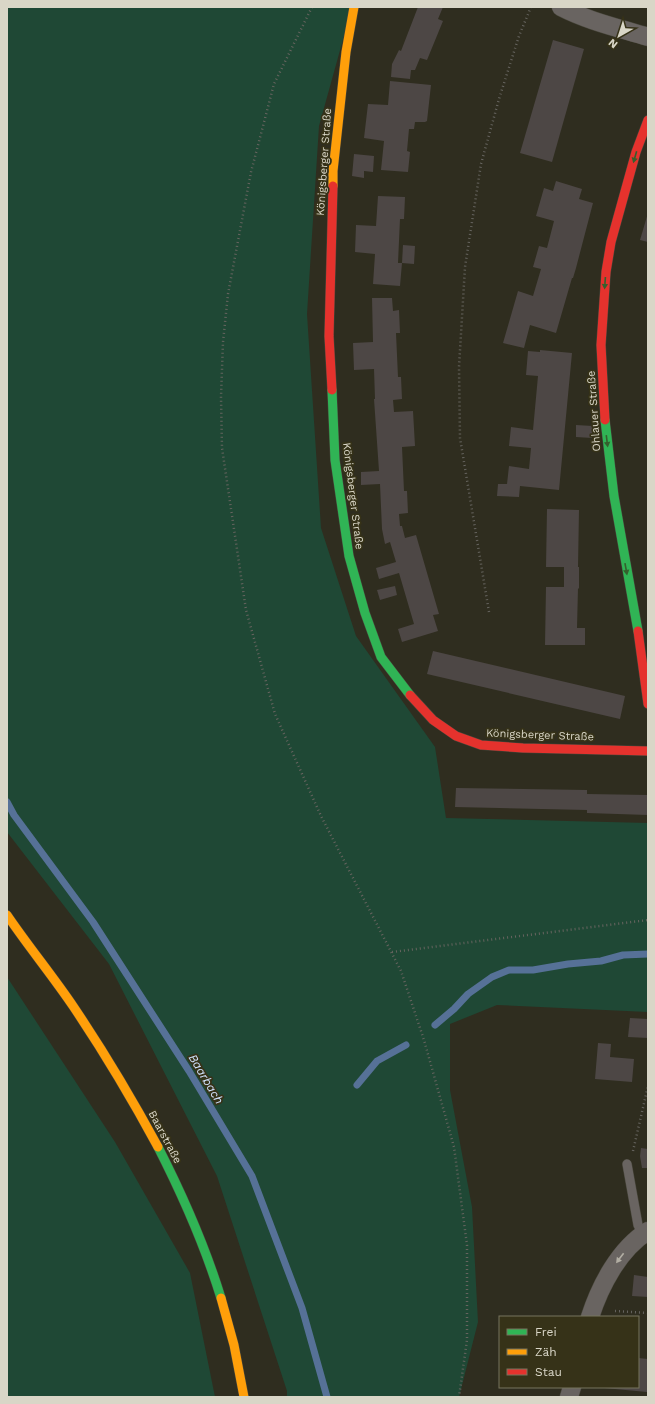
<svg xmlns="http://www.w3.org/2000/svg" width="655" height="1404" font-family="'Work Sans',sans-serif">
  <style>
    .green { fill: #1f4835 }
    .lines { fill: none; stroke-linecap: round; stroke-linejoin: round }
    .stream { stroke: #567197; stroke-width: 7 }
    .building { fill: #4d4745 }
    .lane-casing { stroke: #49473c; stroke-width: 10 }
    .street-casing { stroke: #49473c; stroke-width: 19 }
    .fast-casing { stroke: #49473c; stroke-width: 10 }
    .slow-casing { stroke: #49473c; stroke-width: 10 }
    .jam-casing { stroke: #49473c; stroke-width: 10 }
    .path { stroke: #66645f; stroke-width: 2.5; stroke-dasharray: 1 3; stroke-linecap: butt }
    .lane { stroke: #696461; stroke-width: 9 }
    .street { stroke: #696461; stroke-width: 18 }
    .fast { stroke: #30b455; stroke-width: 9 }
    .slow { stroke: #ff9f0a; stroke-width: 9 }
    .jam { stroke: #e5322d; stroke-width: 9 }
    .oneway { fill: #34602d }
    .oneway2 { fill: #b2aea3 }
    .labels { text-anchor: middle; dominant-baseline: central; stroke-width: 3.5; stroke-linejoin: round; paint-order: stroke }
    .street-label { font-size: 11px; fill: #d9d6c7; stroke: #363218 }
    .water-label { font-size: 12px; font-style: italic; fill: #d0e3fe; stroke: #363218 }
  </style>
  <rect width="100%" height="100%" fill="#2f2d1f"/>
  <g class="green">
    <path d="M7,7h345l-33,119 -12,188 14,214 35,108 79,111 11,71 202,5v189l-151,-7 -47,19v66l22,117 6,115 -19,75h-172v-6l-70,-215 -108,-212 -102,-132z"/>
    <path d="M7,977l108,165 75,131 25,124h-208z"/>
  </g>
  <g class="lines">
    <g class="stream">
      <path d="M7,802l7,13 79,107 96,149 63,105 50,132 25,89"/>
      <path d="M435,1025l19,-16 14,-15 24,-17 17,-7h24l35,-6 33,-3 22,-6 25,-1"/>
      <path d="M357,1085l20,-24 29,-16"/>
    </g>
  </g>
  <g class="building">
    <path d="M418,7h25l-5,12 5,2 -16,39 -7,-2 -5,12h-4l-1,9 -19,-2 1,-13 7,-14 2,1z"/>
    <path d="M553,40l31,9 -32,113 -32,-9z"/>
    <path d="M390,81l41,4 -4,36 -2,1h-10l-1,7h-5l-2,22 3,1 -2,20 -27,-2 3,-29 -20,-3 4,-34 20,1z"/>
    <path d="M354,154l20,2 -1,16 -9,-1v7l-12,-2z"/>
    <path d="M556,181l26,8 -3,10 14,4 -17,65 -3,10h-1l-16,55 -26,-8 -6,23 -21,-5 15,-52 15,5 8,-27 -8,-2 6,-21 8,2 7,-27 -18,-5 8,-28 9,3z"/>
    <path d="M378,196l27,1 -1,22h-4l-2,44h4l-2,23 -27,-2 2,-30 -20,-2 1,-27 20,1z"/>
    <path d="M648,213v29l-8,-2z"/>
    <path d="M403,245l12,1 -1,18 -12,-1z"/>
    <path d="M372,298h20l1,13 6,-1 1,23h-4l2,44h3l1,22 -9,1 1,12 19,-1 2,35 -13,1 2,44h3l1,22 -9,1 1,12h2l3,12 11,-3 23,79 -6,1 5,16 -36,11 -4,-13 16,-5 -15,-51 -20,6 -3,-11 20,-6 -6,-20 -5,2 -3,-15 -2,-45 -19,1v-13l18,-1 -5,-72h1l-1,-30 -20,1 -1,-27 20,-1z"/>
    <path d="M540,350l32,3 -13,137 -39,-4 -1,11 -22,-1 1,-12h9l2,-18 20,3 2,-21 -22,-2 2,-19 22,3 5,-54 -12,-1 2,-24 12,1z"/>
    <path d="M576,425l17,1 -1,12 -16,-1z"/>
    <path d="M547,509l32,1 -1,57h1v22l-1,-1 -1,40h8v17h-40l1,-58h18v-20h-18z"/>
    <path d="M395,586l2,9 -17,5 -3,-10z"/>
    <path d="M433,651l192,45 -5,23 -193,-45z"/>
    <path d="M456,788l131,2v4l61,1v20l-61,-2v-3l-132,-3z"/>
    <path d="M630,1018l18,1v19l-20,-1z"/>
    <path d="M598,1043l13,1 -1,13 24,2 -2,23 -37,-3z"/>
    <path d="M641,1148l7,1v19h-6l-2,-12z"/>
    <path d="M634,1275l14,2v20l-16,-1z"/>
    <path d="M638,1358l10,1 -1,33 -43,-4v-1h34z"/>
  </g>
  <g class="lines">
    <g class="lane-casing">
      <path id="lane" d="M627,1164l11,61 5,9"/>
    </g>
    <g class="street-casing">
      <g id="street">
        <path d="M561,7c27,14 58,21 87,30"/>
        <path d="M590,1317c10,-31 29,-68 58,-86"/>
        <path d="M569,1397l3,-10"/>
      </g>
    </g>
    <g class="fast-casing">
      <g id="fast">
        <path d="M332,390l3,70 14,96 16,57 16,44 29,38"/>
        <path d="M605,420l9,76 24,135"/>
        <path d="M158,1147c25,49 47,99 63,151"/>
      </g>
    </g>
    <g class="slow-casing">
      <g id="slow">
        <path d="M333,186v-15l13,-119 8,-45"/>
        <path d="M7,915c21,31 45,60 66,91 31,46 59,93 85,141"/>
        <path d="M221,1298l13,47 10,52"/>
      </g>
    </g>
    <g class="jam-casing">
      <g id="jam">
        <path d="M332,390l-3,-54 4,-150"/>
        <path d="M605,420l-4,-75 5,-73 5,-30 25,-90 12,-32"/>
        <path d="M638,631l10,73"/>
        <path d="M410,695l23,25 23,16 25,9 42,3 125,3"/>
      </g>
    </g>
    <g class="path">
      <path d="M312,7l-38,77 -23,88 -23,122 -5,48 -2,55 1,51 24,162 29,104 46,102 80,155 23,69 30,107 13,98v95l-8,57"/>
      <path d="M489,612l-29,-174 -1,-71 6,-100 16,-103 18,-65 20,-63 12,-29"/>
      <path d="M392,952l256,-32"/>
      <path d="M633,1151l15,-65"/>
      <path d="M615,1311l33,2"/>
    </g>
    <use href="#lane" class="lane"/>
    <use href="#street" class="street"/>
    <use href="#fast" class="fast"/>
    <use href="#slow" class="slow"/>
    <use href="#jam" class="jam"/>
  </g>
  <defs><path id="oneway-solid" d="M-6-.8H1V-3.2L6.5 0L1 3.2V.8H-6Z"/></defs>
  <g class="oneway">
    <use href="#oneway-solid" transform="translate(635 157) rotate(106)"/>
    <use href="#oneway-solid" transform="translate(605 283) rotate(94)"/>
    <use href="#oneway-solid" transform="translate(607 441) rotate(83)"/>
    <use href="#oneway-solid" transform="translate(626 569) rotate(80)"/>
  </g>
  <use class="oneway2" href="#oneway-solid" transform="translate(620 1258) rotate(127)"/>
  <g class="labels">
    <g class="street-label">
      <text transform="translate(324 162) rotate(-86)">Königsberger Straße</text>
      <text transform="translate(594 411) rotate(-94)">Ohlauer Straße</text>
      <text transform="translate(353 496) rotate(83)">Königsberger Straße</text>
      <text transform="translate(540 735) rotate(2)">Königsberger Straße</text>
      <text transform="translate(165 1137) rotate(62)">Baarstraße</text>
    </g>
    <g class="water-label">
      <text transform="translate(206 1079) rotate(59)">Baarbach</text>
    </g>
  </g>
  <rect width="655" height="1404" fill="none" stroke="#d9d6c7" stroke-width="16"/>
  <rect x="499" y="1316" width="140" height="72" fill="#363218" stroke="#77745e"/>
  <rect x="507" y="1329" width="20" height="6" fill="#30b455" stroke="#77745e"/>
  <text x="535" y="1336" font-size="12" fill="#d9d6c7">Frei</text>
  <rect x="507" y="1349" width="20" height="6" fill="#ff9f0a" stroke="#77745e"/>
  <text x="535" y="1356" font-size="12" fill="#d9d6c7">Zäh</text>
  <rect x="507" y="1369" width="20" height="6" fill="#e5322d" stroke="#77745e"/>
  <text x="535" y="1376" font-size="12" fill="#d9d6c7">Stau</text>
  <g transform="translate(619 36) rotate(219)" stroke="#363218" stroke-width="3" paint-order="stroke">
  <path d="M0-3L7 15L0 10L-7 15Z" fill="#d9d6c7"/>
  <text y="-6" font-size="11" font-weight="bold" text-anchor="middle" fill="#d9d6c7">N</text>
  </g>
</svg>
